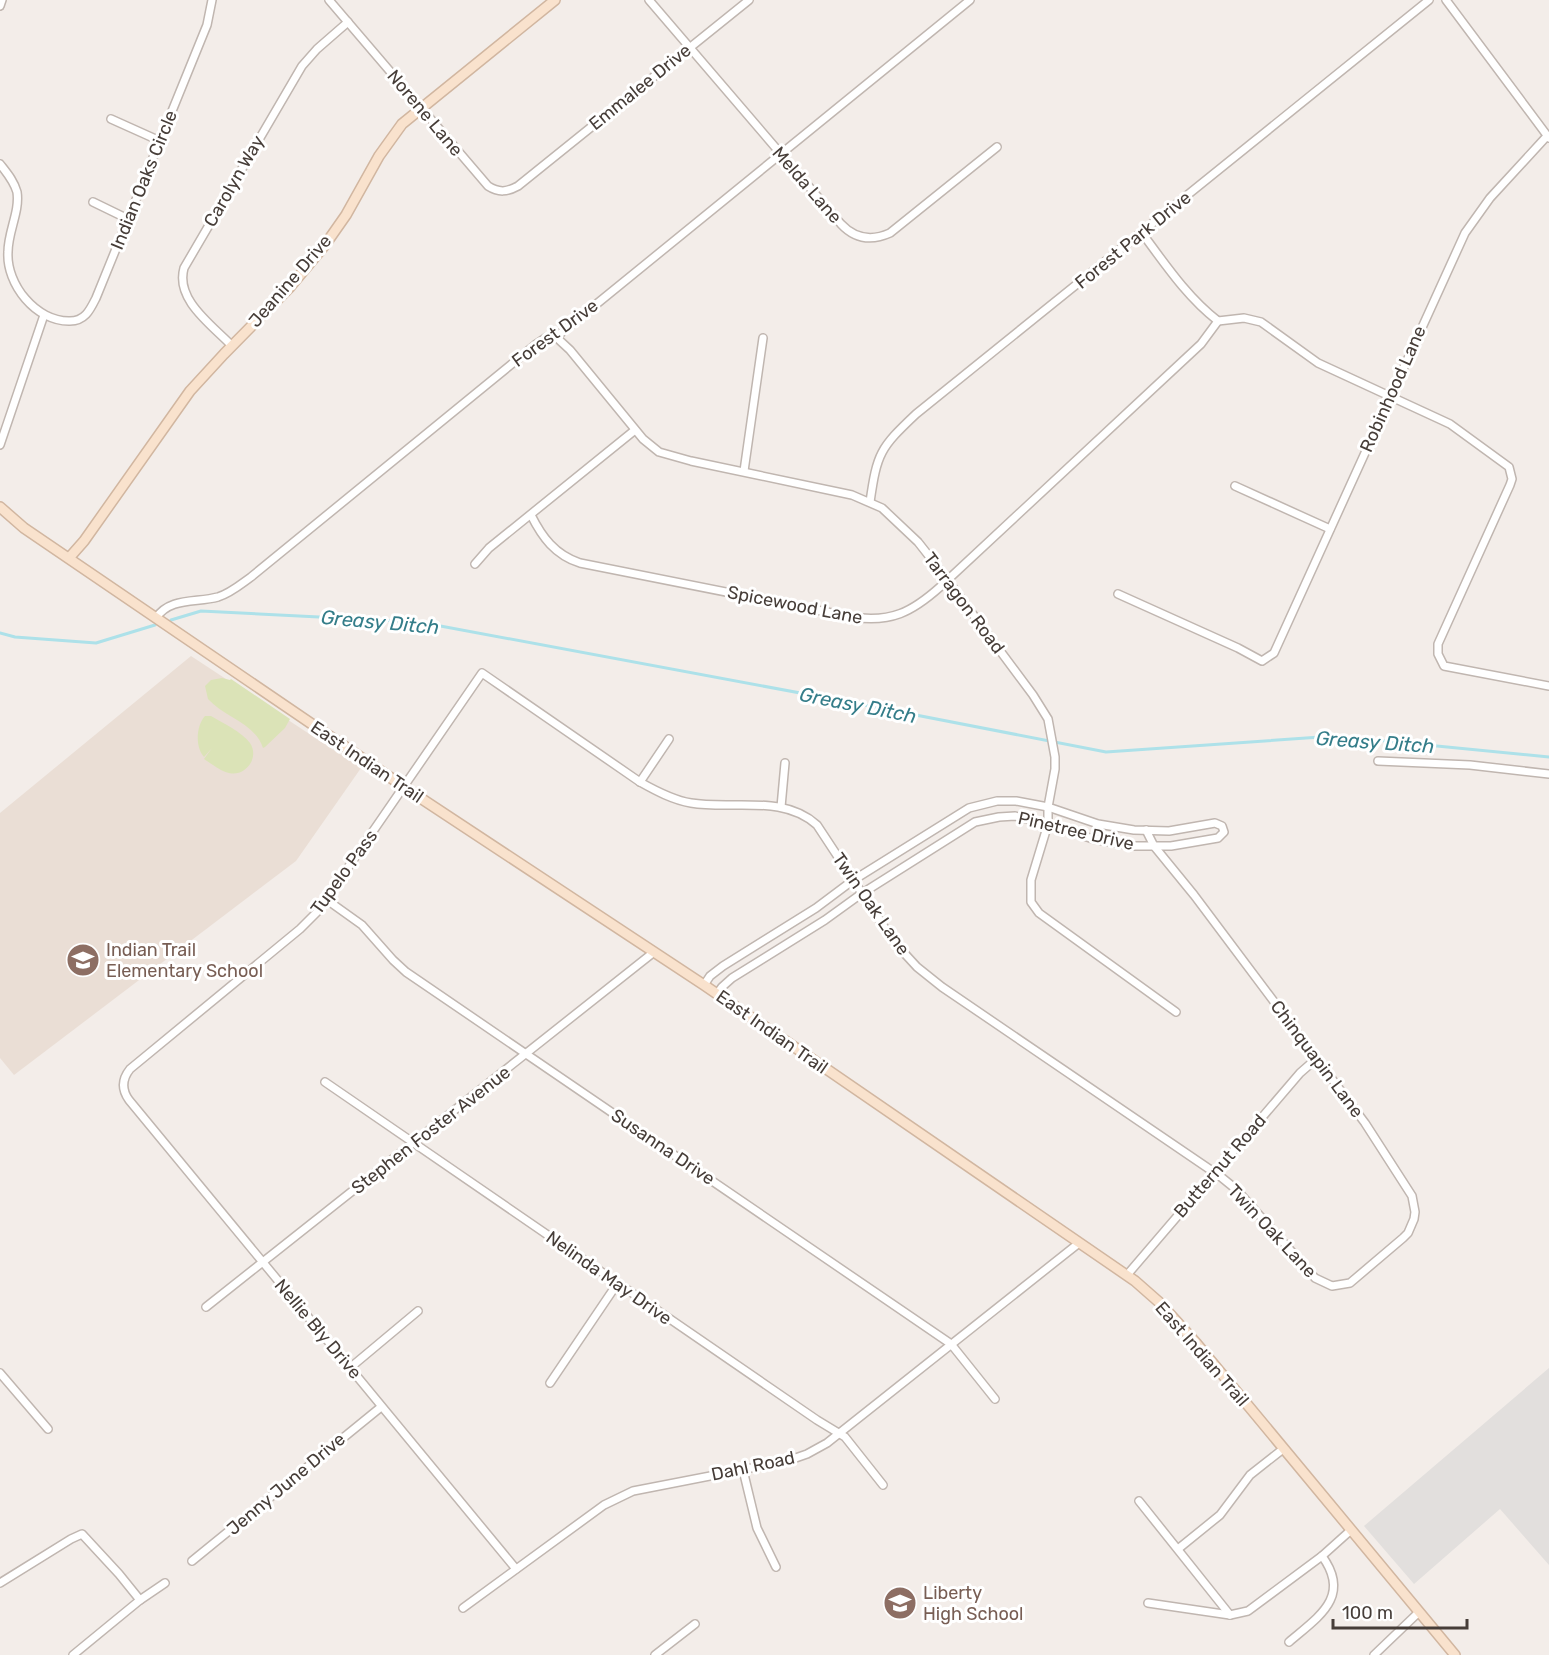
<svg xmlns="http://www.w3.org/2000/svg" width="1549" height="1655" font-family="Rubik,sans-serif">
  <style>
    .education { fill: #eaded5 }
    .green { fill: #dbe3b7 }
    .parking { fill: #e2dfdd }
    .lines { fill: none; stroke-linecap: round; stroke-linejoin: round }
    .stream { stroke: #ade1e9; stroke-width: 3 }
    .street-casing { stroke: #c0b6b0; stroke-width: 10 }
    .secondary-casing { stroke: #d1b6a0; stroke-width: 12 }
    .street { stroke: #fff; stroke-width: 7 }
    .secondary { stroke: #f9e2cd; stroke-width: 9 }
    .labels { text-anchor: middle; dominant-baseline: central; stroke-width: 6; stroke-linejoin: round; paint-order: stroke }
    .street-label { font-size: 18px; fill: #463d38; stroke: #fff }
    .education-label { font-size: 18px; fill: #785e54; stroke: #fff; text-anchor: start }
    .water-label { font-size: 20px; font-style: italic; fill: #347d89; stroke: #fff }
  </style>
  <rect width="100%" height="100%" fill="#f3ede9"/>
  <path class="education" d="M191,656l170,112 -65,93 -282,214 -14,-17v-245z"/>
  <g class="green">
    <path d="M222,678l8,2 1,-1 59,40 -5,9 -20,19 -2,1c-8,-25 -39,-31 -55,-49l-3,-13 6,-6z"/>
    <path d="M205,716h6c12,7 31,16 39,27 10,15 -5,34 -21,30 -9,-2 -17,-9 -25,-14l8,-11 -8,9c-9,-10 -8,-31 1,-41z"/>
  </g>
  <path class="parking" d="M1549,1368v197l-49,-56 -86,75 -50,-58z"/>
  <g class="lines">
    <g class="stream">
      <path d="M171,620l30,-9 218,11 435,81 252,49 229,-16 214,21"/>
      <path d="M0,633l15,4 81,6 59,-18"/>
    </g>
    <g class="street-casing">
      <g id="street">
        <path d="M329,0l159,186c11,7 19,6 30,0l231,-186"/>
        <path d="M649,0l192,224c14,15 31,17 49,9l107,-86"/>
        <path d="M1446,0l103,138"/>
        <path d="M0,6l2,-6"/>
        <path d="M111,119l49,22"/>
        <path d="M0,164c7,9 14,17 17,28 3,20 -9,39 -9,60 -2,32 28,70 62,69 15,0 20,-11 26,-23l111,-273 5,-25"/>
        <path d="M93,202l35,17"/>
        <path d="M1142,233c23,31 45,64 76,88l26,-3 17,4 57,41 132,61 59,43 3,12 -2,6 -72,159v10l6,12 105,20"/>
        <path d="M556,337l14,13 73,89 16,13 32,9 161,34 30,13 36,34 22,28 93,125 15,24 7,38v12l-7,38v17l-17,56v22l8,11 137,99"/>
        <path d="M232,346c-20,-21 -57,-46 -48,-78l118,-202 15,-17 31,-27"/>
        <path d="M0,445l44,-130"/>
        <path d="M744,471l19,-133"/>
        <path d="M1235,486l95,43"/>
        <path d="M870,502c7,-49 10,-54 46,-88l513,-414"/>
        <path d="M531,515c11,22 24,40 49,48l272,54c39,6 60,-5 88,-30l261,-243 17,-23"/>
        <path d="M475,564l14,-16 146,-118"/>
        <path d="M1118,594l120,54 24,13 12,-8 191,-420 25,-35 57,-62"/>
        <path d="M156,618c14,-21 40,-15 62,-21 13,-4 23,-13 33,-20l284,-232 12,-8h9l414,-337"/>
        <path d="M1378,761l92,4 79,9"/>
        <path d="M640,782l29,-43"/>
        <path d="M781,807l4,-44"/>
        <path d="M327,900l35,25 31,35 13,12 545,372 44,55"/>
        <path d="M704,985l6,-9 13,-10 93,-58 36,-27 117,-73 28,-7h19l32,6 50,17 36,6 35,1 46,-8 7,3 2,6 -6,6 -47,8h-38l-40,-7 -45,-15 -33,-8 -16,1 -24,5 -114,72 -36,26 -93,58 -10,9 -5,7"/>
        <path d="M325,1082l492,338 28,17 38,48"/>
        <path d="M1127,1275l173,-202 16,-14"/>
        <path d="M206,1307l448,-355"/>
        <path d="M351,1367l67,-56"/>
        <path d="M0,1373l48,56"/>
        <path d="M550,1383l67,-99"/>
        <path d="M743,1470l14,58 19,39"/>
        <path d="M1139,1501l91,114"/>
        <path d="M1178,1549l42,-34 30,-40 33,-26"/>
        <path d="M192,1561l189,-154"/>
        <path d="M516,1569l-387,-469c-8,-11 -7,-21 1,-31l170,-140 18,-18 164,-238 158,109c16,9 33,18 51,21 42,7 92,-9 126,22l77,117 23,25 25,20 279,190 16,13 78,88 17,8 18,-3 53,-45 5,-5 6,-14 1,-7 -3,-16 -47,-73 -171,-228 -40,-49 -8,-16"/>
        <path d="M0,1583l71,-44 11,-5 37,40 21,26"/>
        <path d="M1148,1603l82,12 18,-4 74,-55 29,-26"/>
        <path d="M463,1608l141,-103 29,-14 154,-30 20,-7 20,-11 252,-200"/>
        <path d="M1289,1642c29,-25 63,-45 33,-86"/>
        <path d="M73,1655l67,-55 25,-17"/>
        <path d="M655,1655l40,-31"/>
        <path d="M1374,1655l45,-43"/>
      </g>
    </g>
    <g class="secondary-casing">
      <g id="secondary">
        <path d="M0,507l24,21 395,269 285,188 431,296 25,22 37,41 258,311"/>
        <path d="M69,558l15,-17 106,-150 34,-37 66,-67 35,-42 21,-30 33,-59 23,-32 153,-124"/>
      </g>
    </g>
    <use href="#street" class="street"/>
    <use href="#secondary" class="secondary"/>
  </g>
  <defs>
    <g id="school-disc" transform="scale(1.725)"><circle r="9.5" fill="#8d6e63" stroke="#fff"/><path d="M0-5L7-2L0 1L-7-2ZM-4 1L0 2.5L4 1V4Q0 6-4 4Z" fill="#fff"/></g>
  </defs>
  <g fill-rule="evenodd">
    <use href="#school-disc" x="83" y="960"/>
    <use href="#school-disc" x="900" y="1603"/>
  </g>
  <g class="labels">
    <g class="street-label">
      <text transform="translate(640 87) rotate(-39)">Emmalee Drive</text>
      <text transform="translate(425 113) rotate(50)">Norene Lane</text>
      <text transform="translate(144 180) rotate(-68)">Indian Oaks Circle</text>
      <text transform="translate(234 181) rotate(-60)">Carolyn Way</text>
      <text transform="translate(807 185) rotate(49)">Melda Lane</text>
      <text transform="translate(1133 240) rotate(-39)">Forest Park Drive</text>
      <text transform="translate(290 281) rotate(-49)">Jeanine Drive</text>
      <text transform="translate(555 333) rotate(-36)">Forest Drive</text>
      <text transform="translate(1393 389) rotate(-66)">Robinhood Lane</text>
      <text transform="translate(964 603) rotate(53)">Tarragon Road</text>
      <text transform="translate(795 605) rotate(11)">Spicewood Lane</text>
      <text transform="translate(367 762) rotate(34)">East Indian Trail</text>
      <text transform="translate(1076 831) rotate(13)">Pinetree Drive</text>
      <text transform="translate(344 872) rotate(-54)">Tupelo Pass</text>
      <text transform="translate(871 904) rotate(55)">Twin Oak Lane</text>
      <text transform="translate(772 1032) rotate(35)">East Indian Trail</text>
      <text transform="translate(1317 1059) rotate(53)">Chinquapin Lane</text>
      <text transform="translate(431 1130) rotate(-38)">Stephen Foster Avenue</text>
      <text transform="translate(663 1147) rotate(34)">Susanna Drive</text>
      <text transform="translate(1220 1166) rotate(-49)">Butternut Road</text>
      <text transform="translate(1272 1231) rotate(47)">Twin Oak Lane</text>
      <text transform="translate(609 1278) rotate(35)">Nelinda May Drive</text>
      <text transform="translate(318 1329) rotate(50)">Nellie Bly Drive</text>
      <text transform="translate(1202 1354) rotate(49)">East Indian Trail</text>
      <text transform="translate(753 1466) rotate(-12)">Dahl Road</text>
      <text transform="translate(286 1484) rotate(-40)">Jenny June Drive</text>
    </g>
    <g class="education-label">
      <text x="106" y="950">Indian Trail<tspan x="106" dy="21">Elementary School</tspan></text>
      <text x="923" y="1593">Liberty<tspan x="923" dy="21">High School</tspan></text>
    </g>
    <g class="water-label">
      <text transform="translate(380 622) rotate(5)">Greasy Ditch</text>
      <text transform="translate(858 705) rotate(11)">Greasy Ditch</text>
      <text transform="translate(1375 742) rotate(4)">Greasy Ditch</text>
    </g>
  </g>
  <path d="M1333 1619v9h134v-9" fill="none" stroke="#463d38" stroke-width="3"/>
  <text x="1342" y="1619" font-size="18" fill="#463d38" stroke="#ffffff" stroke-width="4.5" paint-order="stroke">100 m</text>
</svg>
